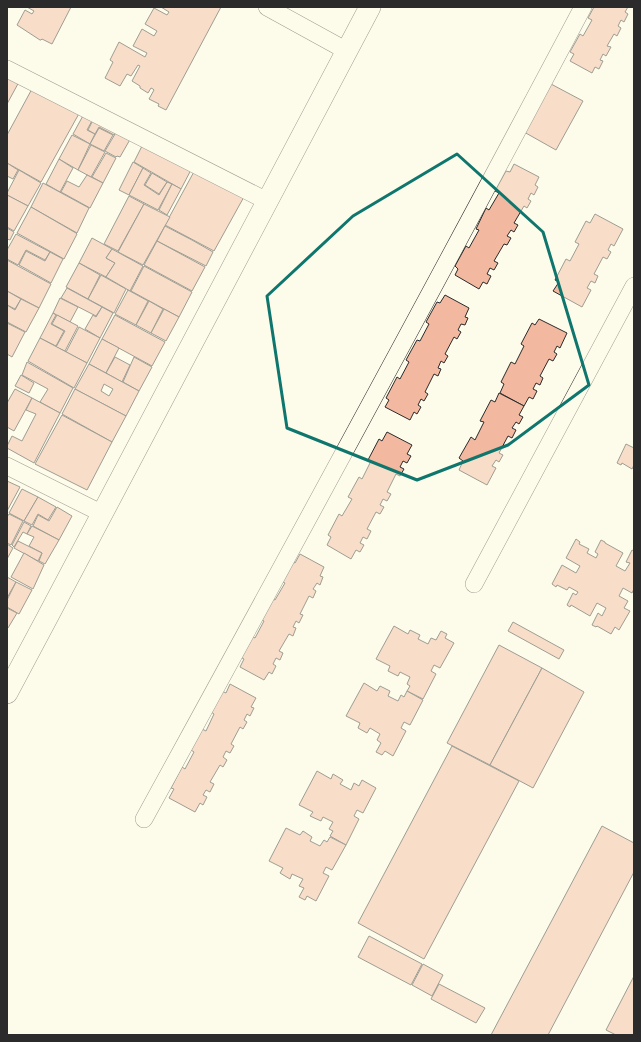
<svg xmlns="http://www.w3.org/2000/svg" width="641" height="1042" font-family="'Sofia Sans Condensed',sans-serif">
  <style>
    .building { fill: #f2b8a0; stroke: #2b2b2b; fill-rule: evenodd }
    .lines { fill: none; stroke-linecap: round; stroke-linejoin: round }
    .minor-casing { stroke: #2b2b2b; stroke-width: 18 }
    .tertiary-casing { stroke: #2b2b2b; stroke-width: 22 }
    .minor { stroke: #fdfbea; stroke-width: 17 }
    .tertiary { stroke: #fdfbea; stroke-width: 21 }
    .marked { fill: none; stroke: #0f766e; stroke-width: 3; stroke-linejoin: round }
  </style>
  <rect width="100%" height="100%" fill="#fdfbea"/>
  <g class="building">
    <path d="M27,7h44l-19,37 -10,-5 -1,1h-1l-23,-15 8,-15 7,4 2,-3z"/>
    <path d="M161,7h60l-55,103 -8,-4 1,-2 -10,-5 5,-9 -1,-1 -2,-1 -3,5 -8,-5v-2l-8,-5 8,-15 -2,-1 -7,11 -4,-2 -7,12 -15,-8 8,-16 -3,-2 9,-18 26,15 2,-4 -14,-7 9,-17 12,7 3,-5 -12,-7 9,-16 13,7 2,-3z"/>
    <path d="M594,7h34l-3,5 3,2 -4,8 -3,-2 -3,6 3,2 -4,8 -3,-2 -7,12 4,1 -5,9 -3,-2 -3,6 3,1 -4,8 -4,-2 -3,6 -22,-12 4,-7 -4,-2 10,-18 3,2 9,-16 -4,-2z"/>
    <path d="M7,74l13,6 -13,24z"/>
    <path d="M551,84l32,17 -27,49 -32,-18z"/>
    <path d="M33,87l48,23 -40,72 -34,-19v-28z"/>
    <path d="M85,112l9,5 -7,13 8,4 -5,10 -17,-10z"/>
    <path d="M94,118l24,11 -4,6 -15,-8 -4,7 -7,-4z"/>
    <path d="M99,128l14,7 -9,16 -14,-7z"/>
    <path d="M118,129l14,7 -12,21 -3,-1 -1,1 -11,-6z"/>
    <path d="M72,135l18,9 -12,26 -19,-11z"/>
    <path d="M144,142l49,24 -12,23 -47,-27z"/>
    <path d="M91,145l14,7 -14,25 -13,-7z"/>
    <path d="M106,153l10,5 -13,25 -11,-6z"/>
    <path d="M59,159l14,9 -13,24 -14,-8z"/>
    <path d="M133,162l10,6 -14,27 -10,-5z"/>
    <path d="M7,163l11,7 -5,9 -6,-3z"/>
    <path d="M514,164l25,13 -4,8 3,2 -4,8 -3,-2 -3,6 3,2 -4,7 -3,-2 -10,17 4,2 -4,7 -3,-2 -4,6 4,2 -4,7 -3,-1 -10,17 4,2 -4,7 -4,-2 -3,6 4,2 -4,8 -4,-2 -4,7 -24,-14 3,-6 -3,-3 11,-20 3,2 10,-18 -3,-1 10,-21 3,2 10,-17 -4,-2 11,-20 4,1z"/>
    <path d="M143,168l8,5 -7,12 15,10 8,-13 5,2 -14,26 -29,-15z"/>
    <path d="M196,168l49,27 -31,56 -49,-26z"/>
    <path d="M19,170l22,13 -13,23 -21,-11v-2z"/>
    <path d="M152,173l15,9 -8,12 -14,-9z"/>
    <path d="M87,175l16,8 -13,25 -29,-16 6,-11 12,6z"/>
    <path d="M43,183l46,25 -12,25 -46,-26z"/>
    <path d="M172,184l9,5 -14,26 -8,-5z"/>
    <path d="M7,195l21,11 -14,25 -7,-4z"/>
    <path d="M129,196l15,8 -26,47 -14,-7z"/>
    <path d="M144,204l26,13 -27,48 -25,-13z"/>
    <path d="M31,207l45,26 1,1 -13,25 -47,-26z"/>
    <path d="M595,214l28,15 -9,17 -3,-2 -3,6 3,2 -4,7 -4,-2 -9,17 4,2 -3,7 -4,-2 -4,7 4,2 -9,17 -29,-16 6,-9 -4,-2 11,-21 4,2 9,-17 -4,-2 11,-21 4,2z"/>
    <path d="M165,226l27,14 21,12 -7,14 -49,-25z"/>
    <path d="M7,228l7,4 -4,8 -3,-1z"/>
    <path d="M16,234l34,18 -5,8 -19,-10 -8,15 -11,-6v-9z"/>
    <path d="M92,238l20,11 -6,9 9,5 -9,14 -27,-14z"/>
    <path d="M157,241l48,26 -13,24 -48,-26z"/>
    <path d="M112,249l31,17 -13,25 -24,-14 9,-14 -9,-5z"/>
    <path d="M26,251l19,10 5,-9 13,7 -12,24 -32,-18z"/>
    <path d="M7,260l44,24 -12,24 -32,-17z"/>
    <path d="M79,263l21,12 -12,24 -22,-12z"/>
    <path d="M144,266l48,26 -13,25 -48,-26z"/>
    <path d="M101,275l25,14 -12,24 -26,-14z"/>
    <path d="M67,288l35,19 -6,9 -35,-18z"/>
    <path d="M128,290l20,11 -12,24 -21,-11z"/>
    <path d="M7,291l14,8 -6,10 -8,-4z"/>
    <path d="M445,295l24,13 -4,9 3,1 -3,7 -4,-1 -3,6 3,2 -4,7 -3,-2 -9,17 3,2 -4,7 -3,-2 -3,7 3,1 -3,7 -4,-2 -9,18 3,2 -4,7 -3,-2 -3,6 3,2 -4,7 -3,-2 -4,8 -25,-13 4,-7 -3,-2 11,-21 3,2 9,-17 -3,-2 11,-20 3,1 9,-17 -3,-2 11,-20 3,1z"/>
    <path d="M60,298l18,9 -8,15 -17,-9z"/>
    <path d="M21,299l18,9 -13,24 -19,-10v-17l8,5z"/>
    <path d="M149,301l14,8 -12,24 -15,-8z"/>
    <path d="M102,307l11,6 -13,25 -15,-9 8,-14 3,2z"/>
    <path d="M164,309l15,8 -13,24 -15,-8z"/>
    <path d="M53,313l3,2 -5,9 13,7 -8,15 -16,-8z"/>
    <path d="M57,315l21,11 -13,25 -9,-4 9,-16 -13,-7z"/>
    <path d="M115,315l50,27 -13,24 -50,-27z"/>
    <path d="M539,319l28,14 -7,15 -3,-2 -3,6 3,2 -4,7 -4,-2 -9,17 3,2 -3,7 -4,-2 -3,6 4,2 -4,8 -4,-2 -5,9 -24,-13 4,-9 -3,-2 10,-20 4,2 9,-18 -3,-2 11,-21 3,2z"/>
    <path d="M7,323l18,9 -13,25 -5,-3z"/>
    <path d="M79,327l21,11 -13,25 -21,-11z"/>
    <path d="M40,338l47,25 -13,25 -46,-27z"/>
    <path d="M102,339l17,9 -13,25 -17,-9z"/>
    <path d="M115,357l15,8 -8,17 -16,-9z"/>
    <path d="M134,357l18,10 -13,24 -16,-9z"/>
    <path d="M27,362l46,26 -13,25 -20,-11 8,-13 -26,-14z"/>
    <path d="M89,364l50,27 -13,25 -51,-27zM104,384l9,5 -4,7 -8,-5z"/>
    <path d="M21,375l13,8 -5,10 -14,-7z"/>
    <path d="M15,389l17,9 -18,33 -7,-4v-24z"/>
    <path d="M75,389l51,27 -14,26 -50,-28z"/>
    <path d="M499,393l25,13 -5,9 4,2 -4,7 -3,-2 -4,6 4,2 -4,8 -4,-2 -9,17 4,2 -4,7 -3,-2 -4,6 4,2 -9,17 -28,-15 4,-9 -4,-3 12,-21 4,3 9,-18 -4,-1 11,-21 4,2z"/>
    <path d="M32,398l28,15 -26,50 -27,-15v-2l5,-10 10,5 14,-27 -10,-4z"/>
    <path d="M62,415l50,27 -25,48 -52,-26z"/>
    <path d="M387,432l25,13 -5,9 4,2 -4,7 -4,-2 -3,6 4,2 -4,7 -4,-2 -9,18 4,2 -4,7 -4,-2 -3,6 4,2 -4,7 -4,-2 -9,17 4,2 -4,8 -4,-2 -3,6 4,2 -4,7 -4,-2 -5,9 -24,-14 4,-8 -3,-2 11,-21 3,2 10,-17 -4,-2 11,-20 3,2 9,-18 -3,-1 11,-21 3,2z"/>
    <path d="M626,444l8,4v17l-2,4 -10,-6 -1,2 -4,-2z"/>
    <path d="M7,481l13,6 -13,24z"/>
    <path d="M22,489l16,8 -14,24 -15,-8z"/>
    <path d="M38,497l18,10 -8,13 -10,-6 -6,11 -8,-4z"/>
    <path d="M57,507l15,9 -13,24 -26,-14 5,-11 11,6z"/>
    <path d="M9,514l14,7 -12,24 -4,-2v-26z"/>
    <path d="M24,522l7,4 -4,8 -4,-2 -9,15 -2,-2z"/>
    <path d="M32,526l27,14 -14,24 -6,-3 3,-8 -13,-7 5,-9 -7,-3z"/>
    <path d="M576,539l4,3 -1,2 10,5 -2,4 9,5 2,-4 -3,-2 6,-12 4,2v1l18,10 -7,13 9,5 5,-8 -4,-1 6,-12 2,1v38l-2,4 -9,-5 -4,8 9,5 -4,7 6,3 -11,19 -4,-3 -4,7 -14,-8 -1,1 -4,-2 6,-12 4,3 4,-8 -9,-5 -7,13 -19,-11 -1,2 -3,-2 6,-12 3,2 2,-3 -9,-5 -2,3 -10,-5 -1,2 -4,-3 10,-19 14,8 4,-7 -14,-8z"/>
    <path d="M18,541l24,12 -4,8 -24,-13z"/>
    <path d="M7,544l6,4 -6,11z"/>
    <path d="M24,553l20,12 -11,24 -22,-12z"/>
    <path d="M300,554l24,13 -4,9 3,1 -3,8 -3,-2 -4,6 3,2 -3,7 -4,-2 -9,18 3,1 -4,8 -3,-2 -3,6 3,1 -3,8 -4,-2 -10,17 4,2 -3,7 -4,-2 -3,6 3,2 -4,8 -3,-2 -5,8 -24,-13 4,-8 -4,-2 11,-21 4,2 9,-17 -4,-2 11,-21 4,2 10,-17 -4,-2 10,-20 4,2z"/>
    <path d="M7,577l9,5 -9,16z"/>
    <path d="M16,582l16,8 -13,24 -12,-7v-7z"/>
    <path d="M7,608l10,5 -9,15 -1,-1z"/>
    <path d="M513,622l51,28 -5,9 -51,-28z"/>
    <path d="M394,626l14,8 2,-4 10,5 -2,4 10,5 3,-6 5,2 5,-9 6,3 -2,4 9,5 -14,25 -6,-3 -3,6 5,3 -13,25 -16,-8 3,-5 -3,-2 3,-7 -10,-5 -2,4 -10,-5 2,-5 -14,-7z"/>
    <path d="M499,645l43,23 -52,97 -43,-22z"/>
    <path d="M542,668l42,24 -51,96 -43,-23z"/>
    <path d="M364,683l13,8 3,-5 10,5 -2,5 10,5 3,-6 3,2 3,-6 16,9 -13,25 -6,-3 -3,6 5,3 -13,25 -8,-5 -3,4 -6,-3 5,-9 -4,-3 3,-6 -10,-6 -3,5 -9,-5 2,-5 -14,-7z"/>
    <path d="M230,684l26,14 -5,9 3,1 -4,8 -3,-2 -3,6 3,2 -4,7 -3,-2 -9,17 3,2 -4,7 -4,-2 -3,6 4,3 -4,7 -3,-2 -10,17 4,2 -4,8 -4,-2 -3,5 4,2 -4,8 -3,-2 -5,9 -26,-14 5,-9 -3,-1 11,-21 3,2 9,-17 -3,-2 11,-21 4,2 8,-17 -3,-2 11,-21 4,2z"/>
    <path d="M452,746l67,35 -95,178 -66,-36z"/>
    <path d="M317,771l14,8 2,-5 10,6 -3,4 11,6 3,-7 5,3 3,-6 14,8 -13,25 -6,-3 -3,6 5,3 -13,26 -16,-9 3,-5 -4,-2 4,-7 -10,-5 -2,4 -11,-5 3,-4 -14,-7z"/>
    <path d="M602,826l32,17v29l-86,163h-57z"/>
    <path d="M286,828l14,7 3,-4 9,6 -2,4 10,5 4,-6 3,2 3,-5 16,8 -14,25 -6,-3 -3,6 6,3 -13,25 -9,-5 -2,4 -6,-3 5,-9 -5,-2 4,-7 -11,-5 -2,5 -10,-6 3,-5 -14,-7z"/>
    <path d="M369,936l53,28 -11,21 -53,-28z"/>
    <path d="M423,964l20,11 -11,21 -20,-11z"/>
    <path d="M634,976v59h-18l-10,-5z"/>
    <path d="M439,984l46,24 -9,15 -45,-24z"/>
  </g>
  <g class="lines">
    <g class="minor-casing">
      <g id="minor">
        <path d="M267,7l80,44"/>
        <path d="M7,69l260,132"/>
        <path d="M7,466l96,48"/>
        <path d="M474,584l160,-298"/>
        <path d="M144,819c148,-270 295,-540 439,-812"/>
      </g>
    </g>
    <g class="tertiary-casing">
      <path id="tertiary" d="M7,693c122,-228 242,-457 363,-686"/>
    </g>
    <use href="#minor" class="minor"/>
    <use href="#tertiary" class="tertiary"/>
  </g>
  <path d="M0 0H641V1042H0ZM457,154l86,78 46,153 -81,60 -91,35 -130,-52 -20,-132 86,-80z" fill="#fdfbea" fill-opacity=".55" fill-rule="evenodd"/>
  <path class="marked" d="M457,154l86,78 46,153 -81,60 -91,35 -130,-52 -20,-132 86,-80z"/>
  <rect width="641" height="1042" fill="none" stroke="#2b2b2b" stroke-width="16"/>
</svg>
